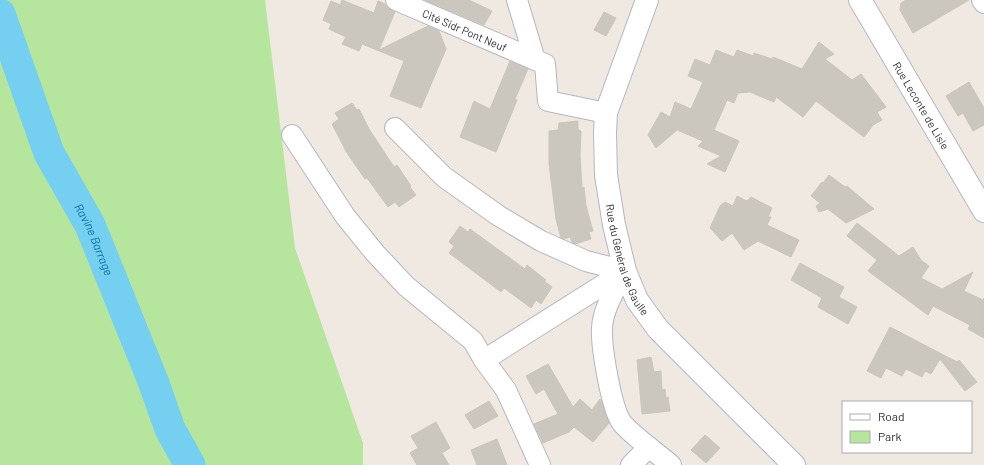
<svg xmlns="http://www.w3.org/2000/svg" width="984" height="465" font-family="Barlow,sans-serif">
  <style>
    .green { fill: #b6e59e }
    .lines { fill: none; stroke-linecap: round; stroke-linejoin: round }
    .river { stroke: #75cff0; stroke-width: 31 }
    .building { fill: #cbc7bf; stroke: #cbc5ba }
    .minor-casing { stroke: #b4b7c1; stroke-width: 22 }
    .tertiary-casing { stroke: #b4b7c1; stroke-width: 24 }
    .secondary-casing { stroke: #b4b7c1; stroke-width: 24 }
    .minor { stroke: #fff; stroke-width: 20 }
    .tertiary { stroke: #fff; stroke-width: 22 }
    .secondary { stroke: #fff; stroke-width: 22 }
    .labels { text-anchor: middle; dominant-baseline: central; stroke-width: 4; stroke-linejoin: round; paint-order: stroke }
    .street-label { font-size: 11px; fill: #2e2e2e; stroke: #fff }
    .water-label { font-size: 12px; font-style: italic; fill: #0d6fa3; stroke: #fff }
  </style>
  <rect width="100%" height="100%" fill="#efe9e1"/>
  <path class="green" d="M0,0h265l30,248 68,195v22h-363z"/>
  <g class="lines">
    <path class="river" id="s1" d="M0,14l49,139 41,72 63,156 17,48 20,36"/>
  </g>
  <g class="building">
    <path d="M342,0l32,13 4,-12 7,3 2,3 8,5 -16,38 49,-24 11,5 7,18 -25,59 -31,-12 14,-35 -42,-17 -3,7 -17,-7 4,-7 -17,-8 2,-5 -8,-4 8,-19 9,4z"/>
    <path d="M425,0h44l23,11 -8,14z"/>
    <path d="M906,0h63l-56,33 -13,-23 1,-7z"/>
    <path d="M604,12l12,6 -10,18 -12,-6z"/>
    <path d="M819,42l15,12 -9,5 27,21 9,-6 25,33 -9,5 5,8 -9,5 -9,12 -48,-36 -13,16 -27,-20 -2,5 -24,-10 -12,1 -4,10 -7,-3 -13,30 25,11 -14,31 -18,-8 14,-8 -23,-10 5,-5 -26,-11 -21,18 -8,-13 13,-23 9,5 5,-15 16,7 12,-27 -15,-6 7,-17 15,6 6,-15 18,7 3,-7 16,6 1,-3 18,6 1,-2 29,12z"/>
    <path d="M510,61l18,8 -13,30 2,1 -21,52 -36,-15 14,-36 16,8z"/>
    <path d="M969,82l15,26v17l-11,6 -10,-18 -5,3 -12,-20z"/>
    <path d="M352,103l5,7 2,-1 10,20 25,38 3,-2 14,21 -1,1 6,8 -17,12 -4,-5 -7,5 -21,-29 -2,1 -18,-26 -15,-29 7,-5 -4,-6z"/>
    <path d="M578,121v9l3,1 -1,24 2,33 2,-1 2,19 7,25 -4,1 2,7 -16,5 -3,-2 -2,-5 -6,2 -3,-1 -5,-19 -7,-55v-33l9,-1 1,-7z"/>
    <path d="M829,175l16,12 2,-1 27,23 -28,14 -18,-14 -9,3 -3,-6 4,-3 -9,-7 11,-14 1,1z"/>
    <path d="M737,196l10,5 4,-4 21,11 -4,9h3l-4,8 32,15 -8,17 -33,-16 -14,9 -12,-17 -10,8 -12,-13 10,-22 5,-4 8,4z"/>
    <path d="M857,223l42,33 14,-9 8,13 8,6 -8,12 21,11 31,-17 -9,19 19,9 1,-2v40l-16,-9 2,-4 -37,-19 -5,9 -60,-44 9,-11 -30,-24z"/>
    <path d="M460,226l8,6 2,-3 55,40 2,-4 19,15 -2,1 8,6 -11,17 -5,-4 -5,8 -27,-20 -3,4 -52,-39 5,-7 -5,-4z"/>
    <path d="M800,263l44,24 -5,10 18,10 -9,17 -30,-17 4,-9 -31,-18z"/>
    <path d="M890,327l67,35 2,-2 18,22 -12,9 -25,-32 -9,15 -6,-3 -3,6 -16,-8 -4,7 -16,-8 -5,10 -14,-7z"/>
    <path d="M651,357l3,15 7,-1 1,19 3,-1 1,9 2,-1 2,14 -28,3 -5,-54z"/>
    <path d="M548,364l25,43 7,-8 12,11 8,-11 1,1 8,23 -16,19 -19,-15 -5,5 -26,11 -9,-19 24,-10 -14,-25 -8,5 -10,-18z"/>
    <path d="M489,401l9,15 -24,13 -9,-14z"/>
    <path d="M436,422l14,26 -8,5 7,12h-32l-7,-12 8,-5 -7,-12z"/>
    <path d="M705,435l15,13 -14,15 -15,-13z"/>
    <path d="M497,439l10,26h-30l-6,-15z"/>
  </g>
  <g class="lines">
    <g class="minor-casing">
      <g id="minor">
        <path id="s2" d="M396,0l149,64 3,37 58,12"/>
        <path d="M517,0l18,60"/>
        <path d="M982,0l2,3"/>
        <path d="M395,128l49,49 55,39 42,25 45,20 39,10"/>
        <path d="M292,135l53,81 30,37 31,33 67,55 11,19 22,30 34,75"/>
        <path d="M625,271c-9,17 -22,37 -23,57 -1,18 9,80 20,95 13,15 34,29 49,42"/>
        <path d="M484,360l141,-89"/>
        <path d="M631,465l18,-18"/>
      </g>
    </g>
    <g class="tertiary-casing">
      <g id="tertiary">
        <path id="s3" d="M860,0l124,211"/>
      </g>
    </g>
    <g class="secondary-casing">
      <g id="secondary">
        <path id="s4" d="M647,0l-41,113 -1,20 1,42 8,50 11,46 12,29 21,29 136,136"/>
      </g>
    </g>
    <use href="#minor" class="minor"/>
    <use href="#tertiary" class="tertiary"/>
    <use href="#secondary" class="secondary"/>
  </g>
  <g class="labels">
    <g class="street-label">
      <text stroke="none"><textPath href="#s2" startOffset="75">Cité Sidr Pont Neuf</textPath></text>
      <text stroke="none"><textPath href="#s3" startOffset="122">Rue Leconte de Lisle</textPath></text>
      <text stroke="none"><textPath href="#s4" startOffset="270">Rue du Général de Gaulle</textPath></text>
    </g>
    <g class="water-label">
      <text stroke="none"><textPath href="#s1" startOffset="245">Ravine Barrage</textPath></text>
    </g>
  </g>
  <rect x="842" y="401" width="130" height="52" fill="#ffffff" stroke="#ababab"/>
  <rect x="850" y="414" width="20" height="6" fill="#ffffff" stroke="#ababab"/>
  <text x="878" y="421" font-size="12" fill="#2e2e2e">Road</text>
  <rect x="850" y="431" width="20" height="12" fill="#b6e59e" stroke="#ababab"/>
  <text x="878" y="441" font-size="12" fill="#2e2e2e">Park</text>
</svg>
